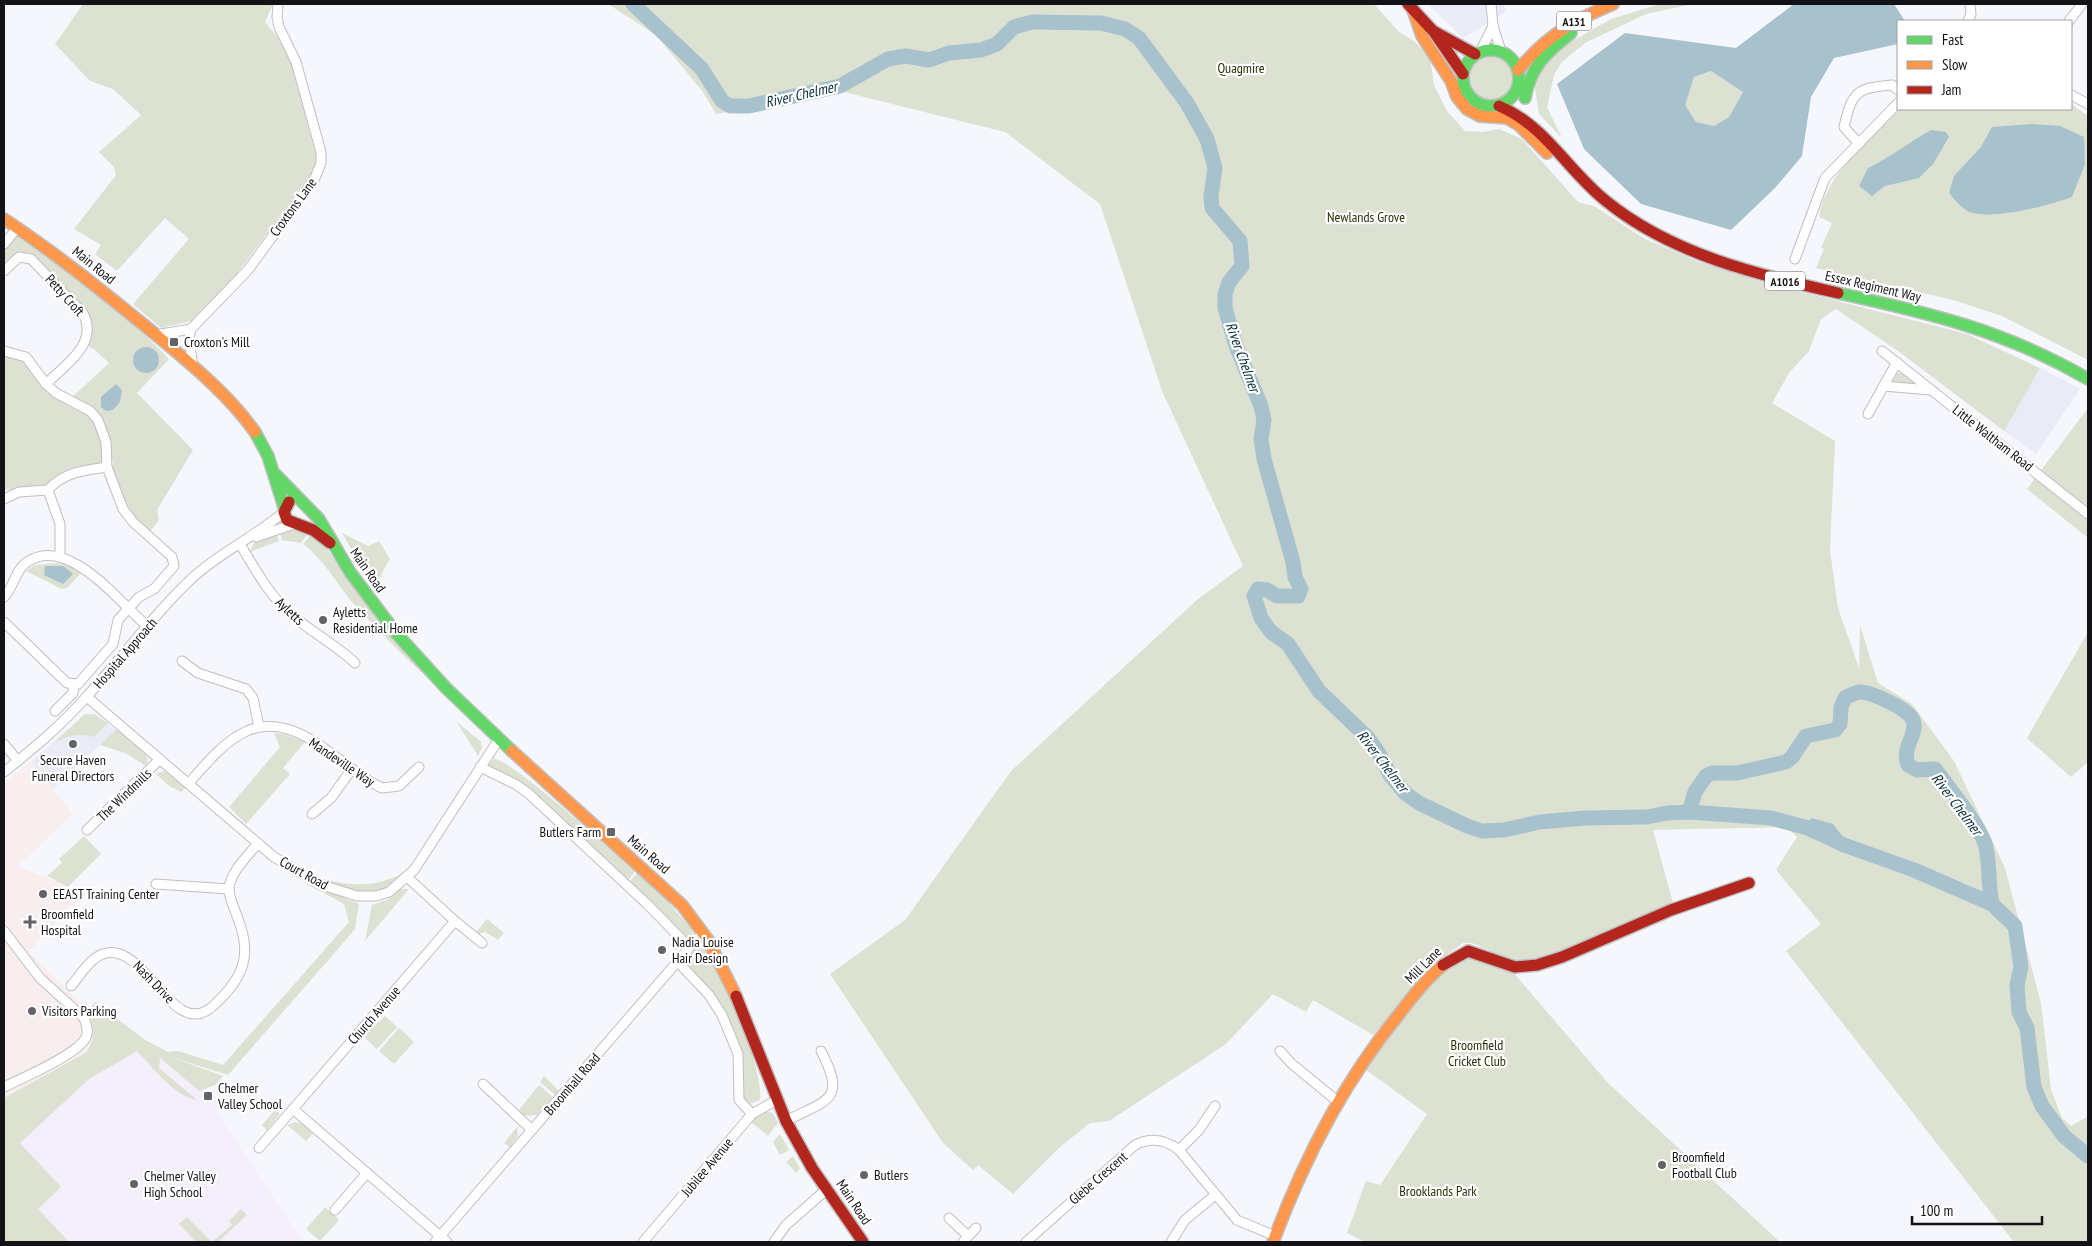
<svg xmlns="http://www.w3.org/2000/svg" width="2092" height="1246" font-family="'PT Sans Narrow',sans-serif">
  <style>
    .built { fill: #e9ebf6 }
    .education { fill: #f5eefb }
    .medical { fill: #f9eeee }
    .green { fill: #dce1d2 }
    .water { fill: #a7c2cd; fill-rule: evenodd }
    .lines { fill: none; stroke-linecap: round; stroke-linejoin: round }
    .river { stroke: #a7c2cd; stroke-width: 15 }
    .street-casing { stroke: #bebfc3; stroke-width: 11 }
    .fast-casing { stroke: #bebfc3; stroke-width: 14 }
    .slow-casing { stroke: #bebfc3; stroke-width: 14 }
    .jam-casing { stroke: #bebfc3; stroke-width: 14 }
    .street { stroke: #fefeff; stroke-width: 9 }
    .fast { stroke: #63d668; stroke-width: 11 }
    .slow { stroke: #ff974d; stroke-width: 11 }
    .jam { stroke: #b3261e; stroke-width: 11 }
    .poi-dot { fill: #626367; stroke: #fff; stroke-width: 2 }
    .labels { text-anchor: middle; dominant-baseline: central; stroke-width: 4.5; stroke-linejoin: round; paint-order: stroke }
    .shield { fill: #fff; stroke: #5a5a5d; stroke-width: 1 }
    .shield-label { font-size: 12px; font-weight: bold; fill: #131317 }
    .park-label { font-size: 14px; fill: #293007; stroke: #fff }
    .street-label { font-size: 14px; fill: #131317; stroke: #fff }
    .poi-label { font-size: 14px; fill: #131317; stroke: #fff; text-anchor: start }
    .water-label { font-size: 15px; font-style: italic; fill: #09303a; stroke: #fff }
  </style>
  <rect width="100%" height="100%" fill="#f6f7fc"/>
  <g class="built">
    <path d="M1428,4h76l2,8 -43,26z"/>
    <path d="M2040,368l40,21 -44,65 -32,-23z"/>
    <path d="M85,714h9l22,16 -63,59 -22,-27z"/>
  </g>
  <path class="education" d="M137,1051l23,2 59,46 -3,12 87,131h-299v-117z"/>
  <path class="medical" d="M31,762l42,52 -55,52 66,27 -55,58 59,60 6,19 -1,12 -6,10 -83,46v-316z"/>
  <g class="green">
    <path d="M83,4h190l-8,18 16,19 8,15 28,103 -3,11 -80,108 -43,43 -30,7 -28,-24 56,-65 -24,-21 -48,53 -22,-17 6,-9 -27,-16 42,-54 -2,-8 -15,-15 42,-37 -28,-26 -23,-8 -35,-37z"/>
    <path d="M608,4h766l25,28 15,9 16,16 4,28 13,26 18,20 18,1 16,-3 23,10 56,63 16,4 51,33 54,23 63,20 205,52 73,34 -36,63 -106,-80 -62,-42 -15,10 -12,32 -20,22 -17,30 63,38 -5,109 8,58 21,60 1,-43 18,58 34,21 42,57 51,107 36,135 10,86 11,29 9,8 17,-10v126h-74l-228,-291 35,-27 -45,-54 21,-33 -11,-10 -133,3 20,73 -134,56 -23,3 -44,-19h-9l-28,20 -62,72 -60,-35 -7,12 -33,-18 -47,50 -117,77 -19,2 -30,24 -47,47 -35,-29 -5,5 -30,-27 -113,-169 75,-54 106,-149 187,-172 45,-33 -81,-175 -62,-187 -95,-72 -161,-40 -128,22 -13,-22 -47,-57z"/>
    <path d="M1660,4h34l-48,10 -61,29 -24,20 -7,12 -7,32 15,31 -23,-24 -6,-38 27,-28 51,-29z"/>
    <circle cx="1491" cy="79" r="23"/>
    <path d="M1711,71l32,21 -14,25 -15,9 -18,-4 -12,-17 10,-28z"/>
    <path d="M2071,104l17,12v244l-86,-44 -49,-16 -137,-32 8,-19 -3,-1 11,-25 -13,-6c5,-39 52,-83 81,-108h171z"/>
    <path d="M19,232l116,93 34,34 -32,34 56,57 -36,60 2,10 -10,13 -22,-21 -15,-42 2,-9 -39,7 -30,19 -41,3v-131l2,-4 18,5 45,40 40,-37 -14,-13 -7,-4 3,-24 -58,-65c-13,-6 -19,-1 -29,9v-18z"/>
    <path d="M1897,373h5l16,12 -25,-3 -1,-1z"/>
    <path d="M2088,408v130l-61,-49z"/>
    <path d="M296,530l13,2 -8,11 -19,-3 -2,-7z"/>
    <path d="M342,533l26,13 11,-5 11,18 -14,25 -25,-35z"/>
    <path d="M277,534l2,7 -29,11 4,-9z"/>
    <path d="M312,534l9,8 108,135c-7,-1 -73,-69 -81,-80 -14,-18 -26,-39 -45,-53z"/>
    <path d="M58,563l12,3 11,7 -14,15 -5,1 -36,-18 8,-6z"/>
    <path d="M2088,632v130l-17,15 -44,-39z"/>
    <path d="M85,714h9l14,9 -14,14c-10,-4 -28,-2 -37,5l-1,-1z"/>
    <path d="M456,721l25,21 1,6 -4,8z"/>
    <path d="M117,729l29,25 2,6 -2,6 -21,-13 -25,-8z"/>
    <path d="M274,733l13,2 18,7 -22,26 7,6 -44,50 -17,-17 51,-60z"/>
    <path d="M494,759c16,-1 120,94 139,111l1,3 -7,8 -61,-56 -75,-57 -2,-4z"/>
    <path d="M164,771l22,16 -5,5 -12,-6 -13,-12z"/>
    <path d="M84,836l17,18 -33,33 -21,-11 15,-13 -3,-4z"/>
    <path d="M414,867c-5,5 -11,13 -17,17 -25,18 -60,4 -86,-8 42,11 64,14 103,-9z"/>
    <path d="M637,873l30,27 24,29 2,5 -5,5 -59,-56z"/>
    <path d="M299,880l60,24 -4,25 -4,5 -123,141 -55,-17 50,18 -8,9 -16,6 -39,-33 -1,10 38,32c-24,-4 -44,-33 -60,-49l-48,28 -69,64 41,44 -23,22 31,33h-65v-144l83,-46c9,-15 7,-25 1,-41l7,-9 50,38 23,12 10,-1 45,14 126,-143 -5,-18z"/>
    <path d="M401,889h8l-44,52 7,-36 15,-5z"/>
    <path d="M487,919l17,14 -6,7 -13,-8 -6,2 -3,-2z"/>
    <path d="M703,944c6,10 13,19 19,29 9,18 46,115 37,128l-11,3 -4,-5 -2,-43 -20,-51 -35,-42c0,-7 8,-17 16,-19z"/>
    <path d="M1469,958l43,13 96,112 172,159h-415l-18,-9 19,-52 14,4 47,-71 -61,-44c19,-31 69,-103 103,-112z"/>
    <path d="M385,1016l12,11 -20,22 -14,-13z"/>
    <path d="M399,1028l15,14 -20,22 -15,-13z"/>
    <path d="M544,1076l15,15 -4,4 -15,-13z"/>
    <path d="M539,1085l14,12 -16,18 -13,1 -6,-5z"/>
    <path d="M275,1110l5,4 -13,16 -5,-5z"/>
    <path d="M769,1112l4,1 5,10 -10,13 -18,-15 11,-8z"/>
    <path d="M295,1122l7,2 11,9 -7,8 -19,-16z"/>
    <path d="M517,1127l1,9 -8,11 -6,-4z"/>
    <path d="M780,1134l9,16 -9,5 -7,-13z"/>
    <path d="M793,1156l7,12 -4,5 -10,-11z"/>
    <path d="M325,1207l14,13 -19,21 -14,-12z"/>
    <path d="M241,1209l6,6 -29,27 -23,-1 -16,-17 8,-7 25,25 20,-17 -3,-4z"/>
  </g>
  <g class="water">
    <path d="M1794,4h100l11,17h-7v23l-64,14 -23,39 -9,59 -27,32 -44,42 -90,-26 -57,-55 -27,-65 68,-51 111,15zM1711,71l32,21 -14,25 -15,9 -18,-4 -11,-17 9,-28z"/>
    <path d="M2032,124l28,2 24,11 1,27 -13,33c-21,8 -87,26 -106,13 -6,-4 -12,-11 -17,-17l5,-17 27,-29 11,-20z"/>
    <path d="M1931,130l15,2 3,5 -16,27 -14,14 -34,8 -13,10 -13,-10 9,-18c23,-11 41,-26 63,-38z"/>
    <circle cx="146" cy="360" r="13"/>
    <path d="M116,384l6,6 -2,12 -7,8 -7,1 -5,-4v-10z"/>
    <path d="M45,566h18l10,8 -10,10 -19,-9z"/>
    <path d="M1812,818l21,6 11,14 -1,9c-14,-6 -26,-4 -39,-13l4,-12z"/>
  </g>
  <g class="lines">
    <g class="river">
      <path d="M633,4l69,65 20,32 8,5h19l91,-20 48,-27 18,-3 23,4 20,-7 32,-3 16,-6 17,-17 18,-5 69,1 24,6 14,9 48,65 20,36 8,29 -4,28 1,12 28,33 2,25 -13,16 -4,12v14l11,38 25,60 3,14 -3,19 3,20 29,103 2,15 6,12 -3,7h-21l-10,-6 -9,-1 -4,7 7,22 10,14 17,12 31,47 49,47 12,17 10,20 15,18 14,10 48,23 15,5 22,-1 36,-8 45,-4 62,-1 20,-4 22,-1 82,6 37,10 36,17 70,25 78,34 23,22 6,41 -4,18 2,27 8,16 7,59 8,19 22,30 24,20"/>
      <path d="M1689,812l6,-20 11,-16 6,-3h25l49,-11 6,-5 14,-21 29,-6 5,-6 1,-17 4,-9c5,-3 9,-5 15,-6 11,0 49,17 53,28 6,14 -12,26 -5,45l9,5 18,-1c13,18 47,59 51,78 4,19 2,38 6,57"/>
    </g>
    <g class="street-casing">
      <g id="street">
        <path d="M1491,4l2,22 8,25"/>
        <path d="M1968,21l3,-7 -1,-10"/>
        <path d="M2069,21l13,-17"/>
        <path d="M1480,52l13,-26"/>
        <path d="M2071,95l17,9"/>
        <path d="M1859,144l-15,-17c8,-35 12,-39 48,-42l6,5"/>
        <path d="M4,244l13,-16"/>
        <path d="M1795,259l30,-81 73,-75"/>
        <path d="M4,271l15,-14 12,2 52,54c16,31 -17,51 -37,71"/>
        <path d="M155,335l36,-6"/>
        <path d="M4,351l22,6 20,27 10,9 34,18 8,9 8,22 1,25 16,42 10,13 39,35 2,9 -20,23 -15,8 -21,23 -5,24 -35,40 -11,-1 -63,-61"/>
        <path d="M1882,351l206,163"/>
        <path d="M193,367l-4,-29 2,-9 57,-59 67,-92 6,-15v-11l-25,-90 -17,-35 -2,-10 1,-13"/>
        <path d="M1883,386l48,4"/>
        <path d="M1868,414l29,-52"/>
        <path d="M48,490l12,34v32"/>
        <path d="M4,499l15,-7 29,-2c16,-18 37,-20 59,-23"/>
        <path d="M256,537l38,-13"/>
        <path d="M240,544c15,25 30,53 53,72 20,17 43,29 62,47"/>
        <path d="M4,597c10,-10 11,-27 23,-35 41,-28 93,41 121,65"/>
        <path d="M182,661l16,12 48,16 7,9 6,29"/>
        <path d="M87,697l187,160 48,28 35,11h19l13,-4 25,-22 85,-131"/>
        <path d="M55,711l18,-18 1,-8"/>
        <path d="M4,744l14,17"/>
        <path d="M480,767l35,17 13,9 119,111 42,43"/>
        <path d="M4,772c30,-24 59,-48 84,-77 33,-36 63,-77 98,-111 29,-29 67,-46 98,-72"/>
        <path d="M189,783c39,-45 69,-79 129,-39 22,14 40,33 64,44l17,-2 20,-19"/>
        <path d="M312,814l19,-16 21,-29"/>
        <path d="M87,830l73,-71"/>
        <path d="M407,877l48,44 -162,188 154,133"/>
        <path d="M156,884l73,5"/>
        <path d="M455,921l27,22"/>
        <path d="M4,931l36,47 44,40c2,6 5,13 2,19 -7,17 -64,41 -82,50"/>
        <path d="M677,961l32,34 13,20 16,39 1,46 13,14"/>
        <path d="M71,986c8,-9 19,-28 32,-32 42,-15 69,89 110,52 31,-28 40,-51 24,-90 -3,-9 -9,-20 -8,-29 3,-17 19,-31 29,-44"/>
        <path d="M1280,1051l12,13 45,37"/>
        <path d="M483,1084l49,46"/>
        <path d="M786,1121c42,-22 61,-20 35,-70"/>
        <path d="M259,1148l34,-39"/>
        <path d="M1179,1150l20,-20 16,-24"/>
        <path d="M335,1210l32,-37"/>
        <path d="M949,1218l19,18"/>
        <path d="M435,1242l268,-310"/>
        <path d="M643,1242l109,-128 25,-14"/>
        <path d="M774,1242l12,-17 41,-36"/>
        <path d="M963,1242l13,-14"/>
        <path d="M1026,1242l109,-97c16,-8 30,-6 44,5l58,70 38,16"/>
        <path d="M1171,1242l14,-22 29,-24"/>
      </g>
    </g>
    <g class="fast-casing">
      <g id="fast">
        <circle cx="1491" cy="78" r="28"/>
        <path d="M1525,98c5,-31 22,-46 46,-65"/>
        <path d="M1838,293c92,20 168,38 250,86"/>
        <path d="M255,432l13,24 16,51"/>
        <path d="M275,474l44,45 31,53 46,61 50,55 66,63"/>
      </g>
    </g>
    <g class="slow-casing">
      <g id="slow">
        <path d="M1413,10l9,26 29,45 6,16 10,12 13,7 27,2 12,7 28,28"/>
        <path d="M1518,70c29,-34 54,-49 95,-66"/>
        <path d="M4,219c53,35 102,75 151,115 36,30 73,60 100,98"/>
        <path d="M512,751l170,154 26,35 28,56"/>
        <path d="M1273,1242c31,-83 70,-160 127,-229 13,-17 26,-34 43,-48"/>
      </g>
    </g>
    <g class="jam-casing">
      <g id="jam">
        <path d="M1408,4l26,28 29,42"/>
        <path d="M1435,32l40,22"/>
        <path d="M1499,106c46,19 69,65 107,95 65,53 152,74 232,92"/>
        <path d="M289,502l-5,10 3,8 26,10 17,13"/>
        <path d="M1443,965l25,-14 47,16 22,-2 25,-8 109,-47 78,-27"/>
        <path d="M736,996l50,125 26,47 51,74"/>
      </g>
    </g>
    <use href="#street" class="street"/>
    <use href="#fast" class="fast"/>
    <use href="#slow" class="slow"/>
    <use href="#jam" class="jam"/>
  </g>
  <g class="poi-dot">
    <rect x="169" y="337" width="10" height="10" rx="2.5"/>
    <circle cx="323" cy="620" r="5"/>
    <circle cx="73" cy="744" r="5"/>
    <rect x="606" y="827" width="10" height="10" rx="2.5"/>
    <circle cx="43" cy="894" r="5"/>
    <path d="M27.5 914.5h5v5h5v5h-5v5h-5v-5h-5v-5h5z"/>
    <circle cx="662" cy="950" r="5"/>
    <circle cx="32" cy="1011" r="5"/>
    <rect x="203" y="1091" width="10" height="10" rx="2.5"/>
    <circle cx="1662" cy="1165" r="5"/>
    <circle cx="864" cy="1175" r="5"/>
    <circle cx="134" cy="1184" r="5"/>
  </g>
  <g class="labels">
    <g class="shield">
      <rect x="1556.5" y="11.5" width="35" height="19" rx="4"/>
      <rect x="1765" y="271.5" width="40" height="19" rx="4"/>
    </g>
    <g class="shield-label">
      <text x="1574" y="21">A131</text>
      <text x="1785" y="281">A1016</text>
    </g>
    <g class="park-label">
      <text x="1241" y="68">Quagmire</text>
      <text x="1366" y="217">Newlands Grove</text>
      <text x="1477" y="1045">Broomfield<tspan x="1477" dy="16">Cricket Club</tspan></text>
      <text x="1438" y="1191">Brooklands Park</text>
    </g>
    <g class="street-label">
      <text transform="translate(293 207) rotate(-54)">Croxtons Lane</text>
      <text transform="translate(94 265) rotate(39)">Main Road</text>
      <text transform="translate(1873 286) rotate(13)">Essex Regiment Way</text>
      <text transform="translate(65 295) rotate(48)">Petty Croft</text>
      <text transform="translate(1993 438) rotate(38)">Little Waltham Road</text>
      <text transform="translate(368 570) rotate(55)">Main Road</text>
      <text transform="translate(290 611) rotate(43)">Ayletts</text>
      <text transform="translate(125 653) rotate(-49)">Hospital Approach</text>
      <text transform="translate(342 762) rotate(34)">Mandeville Way</text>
      <text transform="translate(124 795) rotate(-44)">The Windmills</text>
      <text transform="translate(649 854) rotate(41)">Main Road</text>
      <text transform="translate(304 873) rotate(29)">Court Road</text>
      <text transform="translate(1423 965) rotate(-45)">Mill Lane</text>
      <text transform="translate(154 982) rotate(46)">Nash Drive</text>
      <text transform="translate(374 1015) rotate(-49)">Church Avenue</text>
      <text transform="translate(572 1084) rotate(-49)">Broomhall Road</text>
      <text transform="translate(707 1167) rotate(-50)">Jubilee Avenue</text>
      <text transform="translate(1098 1178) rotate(-41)">Glebe Crescent</text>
      <text transform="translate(854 1202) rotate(56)">Main Road</text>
    </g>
    <g class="poi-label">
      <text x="184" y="342">Croxton's Mill</text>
      <text x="333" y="612">Ayletts<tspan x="333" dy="16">Residential Home</tspan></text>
      <text x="73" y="760" text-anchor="middle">Secure Haven<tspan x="73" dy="16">Funeral Directors</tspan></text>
      <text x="601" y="832" text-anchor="end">Butlers Farm</text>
      <text x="53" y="894">EEAST Training Center</text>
      <text x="41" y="914">Broomfield<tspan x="41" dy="16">Hospital</tspan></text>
      <text x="672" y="942">Nadia Louise<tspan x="672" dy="16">Hair Design</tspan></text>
      <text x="42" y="1011">Visitors Parking</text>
      <text x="218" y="1088">Chelmer<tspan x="218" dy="16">Valley School</tspan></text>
      <text x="1672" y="1157">Broomfield<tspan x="1672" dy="16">Football Club</tspan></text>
      <text x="874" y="1175">Butlers</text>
      <text x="144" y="1176">Chelmer Valley<tspan x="144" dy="16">High School</tspan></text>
    </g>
    <g class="water-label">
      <text transform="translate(801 94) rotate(-13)">River Chelmer</text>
      <text transform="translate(1243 357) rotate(70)">River Chelmer</text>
      <text transform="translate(1383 761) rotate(52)">River Chelmer</text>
      <text transform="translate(1957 804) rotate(53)">River Chelmer</text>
    </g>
  </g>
  <rect width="2092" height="1246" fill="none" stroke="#131317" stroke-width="10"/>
  <rect x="1897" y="20" width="175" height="90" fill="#ffffff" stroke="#a1a1a2"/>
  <rect x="1907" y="36" width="25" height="8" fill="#63d668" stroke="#a1a1a2"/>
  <text x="1942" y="45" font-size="15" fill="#131317">Fast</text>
  <rect x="1907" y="61" width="25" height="8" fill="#ff974d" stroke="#a1a1a2"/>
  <text x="1942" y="70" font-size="15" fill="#131317">Slow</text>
  <rect x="1907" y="86" width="25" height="8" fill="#b3261e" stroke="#a1a1a2"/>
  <text x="1942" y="95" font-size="15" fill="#131317">Jam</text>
  <path d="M1912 1216v8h130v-8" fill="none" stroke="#131317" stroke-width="2.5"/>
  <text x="1920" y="1216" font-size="15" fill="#131317" stroke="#ffffff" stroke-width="4" paint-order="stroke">100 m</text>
</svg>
